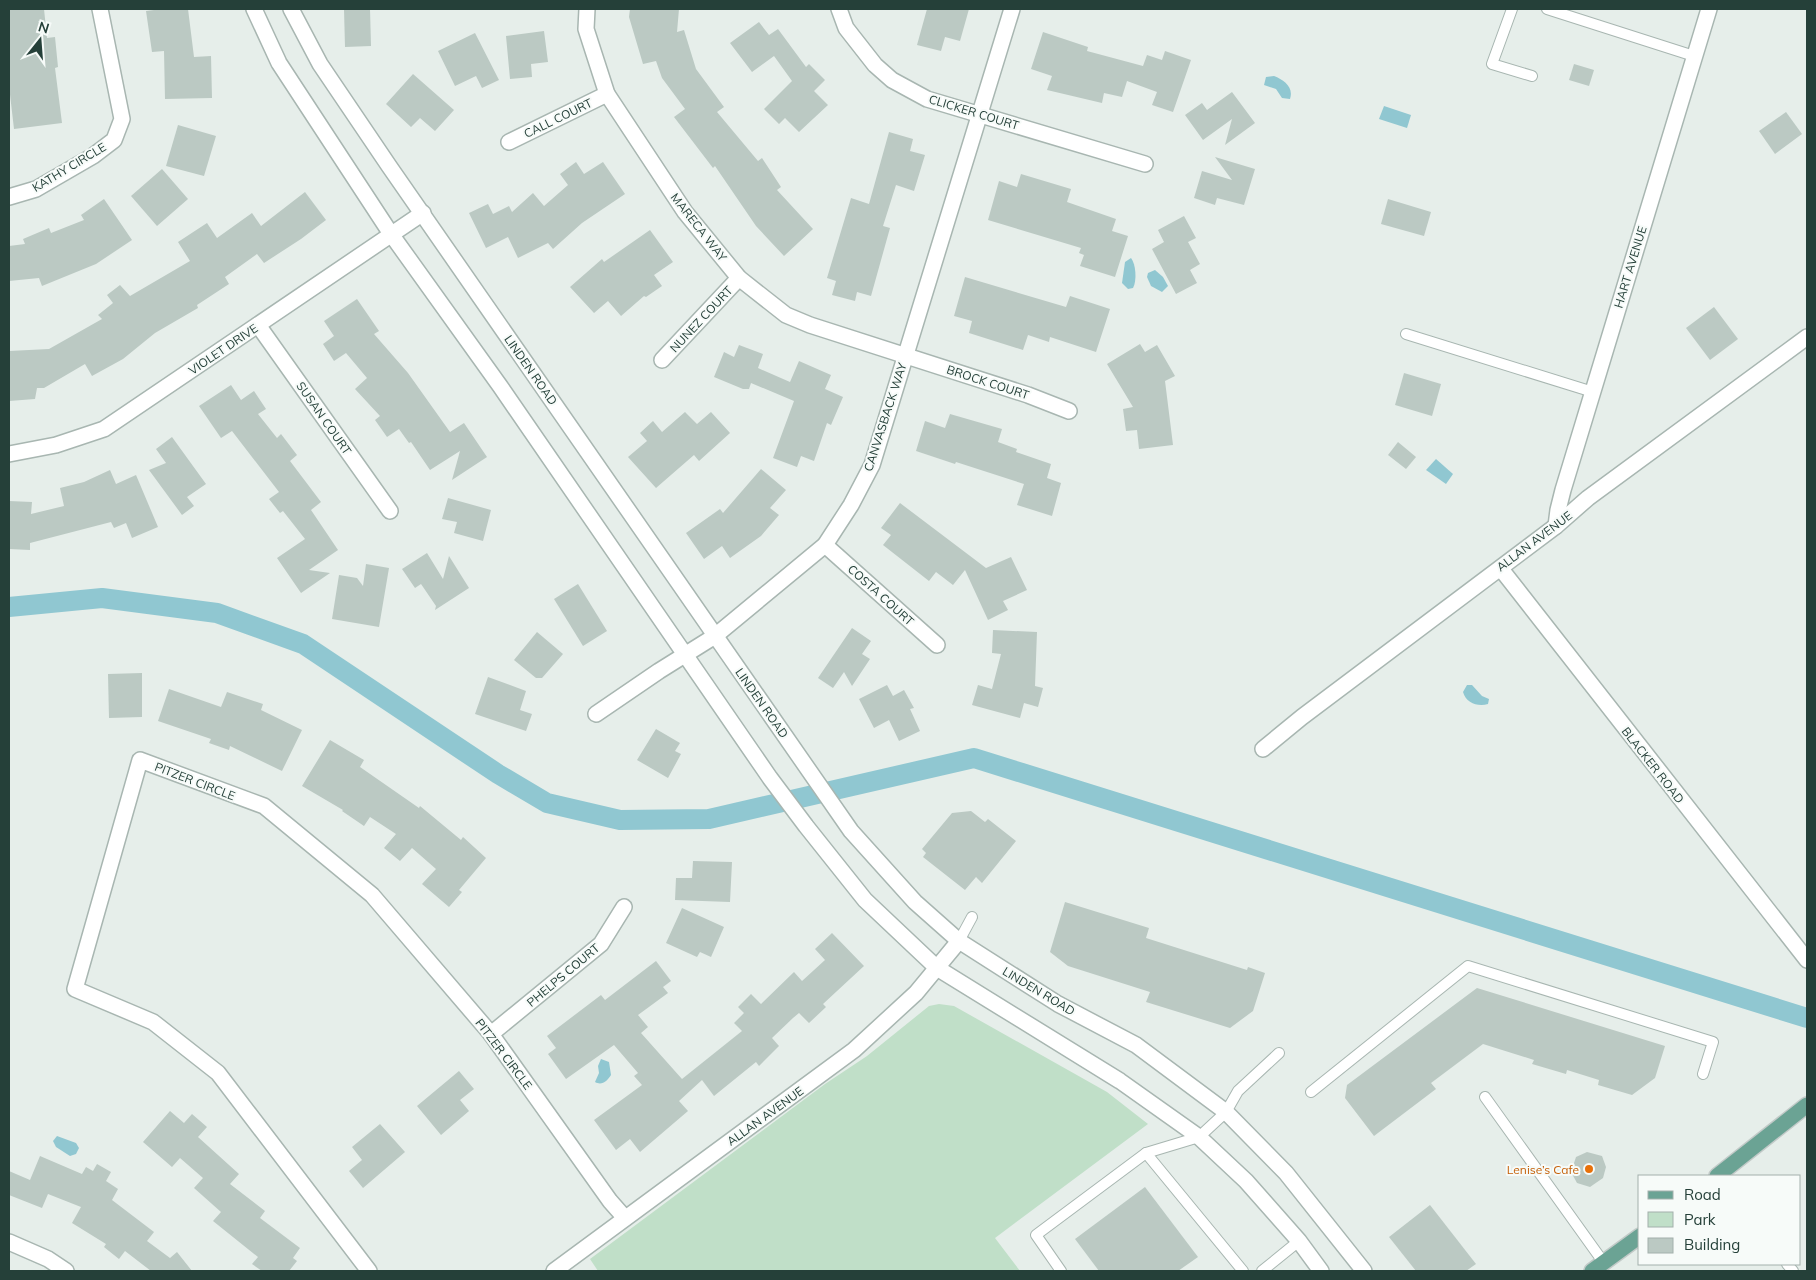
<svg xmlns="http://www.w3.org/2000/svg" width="1816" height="1280" font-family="Mulish,sans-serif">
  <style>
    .green { fill: #c0dfc8 }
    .water { fill: #90c7d1 }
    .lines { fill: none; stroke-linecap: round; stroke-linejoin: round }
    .canal { stroke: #90c7d1; stroke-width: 20 }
    .building { fill: #bbc9c3 }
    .service-casing { stroke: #a8b6b1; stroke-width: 12 }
    .minor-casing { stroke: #a8b6b1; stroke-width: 18 }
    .tertiary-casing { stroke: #a8b6b1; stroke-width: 18 }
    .primary-casing { stroke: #c2cac8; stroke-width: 18 }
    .service { stroke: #fff; stroke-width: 10 }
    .minor { stroke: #fff; stroke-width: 15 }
    .tertiary { stroke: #fff; stroke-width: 15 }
    .primary { stroke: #6ba394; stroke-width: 15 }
    .food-dot { fill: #e8710a; stroke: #f7fbf9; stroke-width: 2 }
    .labels { text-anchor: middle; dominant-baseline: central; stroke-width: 4; stroke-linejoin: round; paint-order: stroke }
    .street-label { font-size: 12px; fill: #254039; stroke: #f7fbf9 }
    .food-label { font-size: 12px; fill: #c56008; stroke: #f7fbf9; text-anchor: end }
  </style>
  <rect width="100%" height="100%" fill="#e6eeea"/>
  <path class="green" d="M939,1004l15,2 153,86 41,32 -153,114 25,33h-422l-8,-12 235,-175 42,-28 62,-50z"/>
  <g class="water">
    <path d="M1274,76c10,4 20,11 16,23l-8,-1 -6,-9 -12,-4 2,-8z"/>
    <path d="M1384,106l27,9 -4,13 -28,-9z"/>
    <path d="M1131,258c5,6 6,23 2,30l-5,1 -6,-6 3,-21z"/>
    <path d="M1155,270l8,7 5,9 -6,6 -11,-6 -4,-9 1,-4z"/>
    <path d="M1436,459l17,15 -7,10 -20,-14z"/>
    <path d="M1467,685h5l10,11 7,3 -1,5c-10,3 -22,-1 -25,-12z"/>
    <path d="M601,1059l8,3 2,13c-4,6 -9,11 -16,7l4,-9 -1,-7z"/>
    <path d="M57,1136l19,7 3,5 -3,6 -6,2 -14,-9 -3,-6z"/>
  </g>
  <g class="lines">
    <path class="canal" d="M9,607l93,-9 115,15 86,31 195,130 49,29 73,17 89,-1 265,-61 833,260"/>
  </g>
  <g class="building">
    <path d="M9,9h35l3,29 8,-1 3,30 -3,1 7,55 -48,6 -5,-43z"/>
    <path d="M162,9h26l6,48 17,-1 1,42 -47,1 -1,-48 -12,1 -6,-41z"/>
    <path d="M344,9h26l1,37 -26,1z"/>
    <path d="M630,9h49l-2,23 7,-2 12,39 28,38 -7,5 41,49 4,-3 19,29 -4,3 36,39 -29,27 -28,-30 -41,-60 -2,2 -39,-51 11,-8 -23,-31 -6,-17 -13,3 -14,-47z"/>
    <path d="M927,9h42l-9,32 -15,-4 -4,14 -24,-6z"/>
    <path d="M759,22l10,13 9,-6 28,38 3,-3 16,16 -11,11 14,14 -29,27 -14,-14 -6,6 -15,-15 28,-28 -18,-25 -22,16 -22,-29z"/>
    <path d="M544,31l4,31 -17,2 1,13 -22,2 -4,-43z"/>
    <path d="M1043,32l45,15 -1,4 56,15 4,-11 15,5 3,-9 26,9 -18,52 -21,-7 5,-13 -30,-11 -5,16 -18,-4 -2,10 -55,-13 5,-14 -21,-7z"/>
    <path d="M475,33l24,47 -17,8 -6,-12 -21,10 -17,-35z"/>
    <path d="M1574,64l20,6 -5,16 -20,-6z"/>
    <path d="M413,74l41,36 -19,21 -15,-13 -9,9 -25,-23z"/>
    <path d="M1232,92l23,31 -30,22 7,-26 -29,21 -18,-25 17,-12 5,7z"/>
    <path d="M1786,112l16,22 -27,20 -16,-23z"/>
    <path d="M178,125l38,11 -12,40 -38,-10z"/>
    <path d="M889,132l24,7 -3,12 15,4 -11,36 -18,-6 -13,41 7,2 -19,68 -14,-4 -2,9 -23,-6 4,-14 -9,-3 24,-80 18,6z"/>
    <path d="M1215,157l40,12 -11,36 -27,-7 -2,7 -21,-7 8,-27 30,9z"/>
    <path d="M576,162l8,12 19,-12 22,32 -43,29 -29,26 -5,-6 -30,15 -10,-21 -22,11 -17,-35 19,-9 5,10 16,-8 3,6 21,-19 11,13 24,-21 -8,-11z"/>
    <path d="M162,169l26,30 -31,27 -26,-30z"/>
    <path d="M1021,174l50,15 -4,13 49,17 -4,12 16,5 -13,41 -35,-11 4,-11 -5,-2 2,-5 -93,-28 11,-39 18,6z"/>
    <path d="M305,192l21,28 -25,19 -37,24 -7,-9 -32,23 4,7 -32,21 1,3 -43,25 -32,26 -31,17 -7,-12 -41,24h-7l-2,11 -26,2v-50l40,-2 53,-30 -4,-4 15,-12 -6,-8 13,-10 10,11 60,-35 -12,-19 29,-19 10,15 35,-25 9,13z"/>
    <path d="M104,199l28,41 -36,24 -54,22 -3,-8 -30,3v-35l16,-2 -2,-5 26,-11 2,5 33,-13 -3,-5z"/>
    <path d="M1388,199l43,13 -7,24 -43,-12z"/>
    <path d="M1184,216l12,22 -8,4 12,22 -10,6 7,13 -21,11 -24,-45 12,-7 -6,-12z"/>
    <path d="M650,230l23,32 -19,13 8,11 -16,11 -2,-1 -23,20 -13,-15 -14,12 -24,-26 32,-28 2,3z"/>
    <path d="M965,277l101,30 4,-11 40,13 -14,43 -46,-15 -1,5 -21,-7 -5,15 -54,-17 3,-12 -18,-5z"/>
    <path d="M357,299l22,32 -5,3 34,39 42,59 14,-9 23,34 -35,23 8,-29 -30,19 -19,-28 -2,1 -10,-14 -12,8 -12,-17 5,-4 -25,-27 12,-11 -21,-25 -12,8 -11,-17 11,-8 -10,-15z"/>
    <path d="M1714,307l24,32 -28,21 -24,-32z"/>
    <path d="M1140,344l5,8 12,-7 18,31 -10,5 8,64 -34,4 -2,-19 -11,1 -3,-22 10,-2 -26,-43z"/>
    <path d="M739,345l24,9 -5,14 32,14 9,-21 32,14 -6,14 18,8 -12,28 -4,-2 -13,38 -13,-5 -4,11 -24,-9 21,-57 -43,-18 -2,6h-6l-29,-12 10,-25 10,5z"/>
    <path d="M1404,373l37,11 -9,32 -37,-11z"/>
    <path d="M231,385l10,15 13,-9 12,18 -8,5 19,24 4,-4 16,21 -7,6 31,41 -10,8 27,40 -29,20 21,3 -29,20 -24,-35 28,-19 -22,-28 -3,2 -11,-14 10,-7 -47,-61 -11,7 -22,-32z"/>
    <path d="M685,412l12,12 14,-12 19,21 -31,28 -5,-6 -38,33 -28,-31 19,-16 -7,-8 13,-12 9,11z"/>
    <path d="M950,414l52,15 -4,13 19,7 -1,3 35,12 -4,14 14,5 -9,33 -35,-11 7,-21 -68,-22 -1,2 -39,-13 9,-30 20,7z"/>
    <path d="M172,437l34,47 -19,13 7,9 -12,9 -33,-45 17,-7 -10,-14z"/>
    <path d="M1398,442l18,15 -10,12 -18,-14z"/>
    <path d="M761,469l25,21 -16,18 9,7 -18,21 -31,22 -8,-12 -18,13 -18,-26 34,-24 3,4z"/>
    <path d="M110,470l6,14 20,-9 22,52 -26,11 -6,-15 -12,5 -3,-6 -81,21v7l-21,-1v-48l23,1 -1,12 33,-8 -4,-18 24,-6z"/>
    <path d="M448,498l43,12 -8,31 -29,-8 3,-11 -15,-3z"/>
    <path d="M900,503l86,65 25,-11 16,33 -24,11 5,9 -20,10 -23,-50 -12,15 -17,-13 -7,9 -46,-36 8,-10 -10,-7z"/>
    <path d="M427,553l16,26 6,-23 20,32 -34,22 1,-4 -15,-22 -6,4 -13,-19z"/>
    <path d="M366,564l23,4 -10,59 -47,-8 7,-44 18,3 6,8z"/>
    <path d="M578,584l29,47 -24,15 -29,-47z"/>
    <path d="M852,628l19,13 -9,13 8,5 -18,27 -8,-14 -11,16 -15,-10z"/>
    <path d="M993,630l44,2 -2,54 8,2 -5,19 -14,-4 -4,15 -48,-13 6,-20 14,4 9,-35 -9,-1z"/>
    <path d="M537,632l26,22 -21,24h-6l-22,-18z"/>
    <path d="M142,673v44l-33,1 -1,-44z"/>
    <path d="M488,677l38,14 -6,19 12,4 -6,17 -51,-17z"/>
    <path d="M887,685l6,11 11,-6 10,18 -4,1 10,22 -21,10 -10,-21 -15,8 -15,-29z"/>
    <path d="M169,689l52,18 6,-15 36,12 -2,6 41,20 -20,41 -52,-25 -1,4 -20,-7 2,-4 -53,-18z"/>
    <path d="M656,729l24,14 -5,8 6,3 -13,24 -31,-18z"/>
    <path d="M330,740l34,20 -4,7 59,41 1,-2 41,34 2,-3 23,21 -27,32 3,2 -13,15 -27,-23 14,-15 -24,-21 -12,13 -16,-13 12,-14 -26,-17 -6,9 -22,-15 1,-1 -41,-24z"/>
    <path d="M971,811l14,11 3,-3 28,22 -34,42 -6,-6 -11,13 -42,-33 3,-4 -4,-4 30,-36z"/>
    <path d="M693,861l39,1 -2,40 -55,-2 1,-22h16z"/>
    <path d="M1065,902l84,26 -3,10 101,32 1,-3 17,6 -12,38 -23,17 -84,-26 4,-10 -82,-26 -18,-14z"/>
    <path d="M682,908l42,19 -13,30 -11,-5 -3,5 -31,-14z"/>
    <path d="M832,933l32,33 -41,38 3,3 -17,16 -10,-10 -6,5 -21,20 7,8 -20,20 -3,-4 -42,34 -12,-16 -23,21 9,10 -48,41 -10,-13 -14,11 -22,-30 48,-35 -8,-9 4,-3 -24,-28 -48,34 -18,-25 8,-6 -9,-12 54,-41 4,5 51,-39 15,20 -8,6 5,6 -30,22 10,12 -7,6 41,46 60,-48 -8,-8 10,-10 -6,-6 13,-13 10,10 33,-32 8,9 23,-21 -10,-11z"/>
    <path d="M1477,988l188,58 -10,32 -23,17 -34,-10 1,-5 -32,-10 -1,4 -34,-10 2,-4 -51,-16 -52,39 5,6 -62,47 -29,-38 2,-13z"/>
    <path d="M459,1071l15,18 -14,11 9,11 -28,24 -24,-29z"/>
    <path d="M170,1111l14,12 8,-9 15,13 -9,10 41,37 -9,10 35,27 -5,7 40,30 -7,10 4,3 -8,10h-27l-10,-7 6,-7 -45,-36 8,-9 -27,-24 9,-10 -23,-20 -8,9 -29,-25z"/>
    <path d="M380,1124l25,28 -42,36 -14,-17 13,-11 -10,-13z"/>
    <path d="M1587,1152l15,4 4,11 -3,11 -13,9 -13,-4 -6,-11 5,-15z"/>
    <path d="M40,1156l42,18 4,-7 7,4 4,-7 14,8 -5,9 12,8 -6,11 42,32 -7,9 23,17 7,-6 15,19h-41l-26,-20 -6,8 -15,-12 2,-3 -34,-21 9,-16 -33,-13 -6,14 -33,-13v-24l21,9z"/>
    <path d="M1145,1187l53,70 -20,14h-79l-24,-32z"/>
    <path d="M1430,1205l46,59 -10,7h-50l-27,-34z"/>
  </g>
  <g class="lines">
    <g class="service-casing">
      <g id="service">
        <path d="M1512,9l-20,55 40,12"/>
        <path d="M1547,9l147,47"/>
        <path d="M1406,334l187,58"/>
        <path d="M959,941l13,-24"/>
        <path d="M1311,1092l157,-126 245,76 -10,32"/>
        <path d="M1485,1097l119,166"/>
        <path d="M1146,1153l97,118"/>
        <path d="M1787,1264l6,7"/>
        <path d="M1061,1271l-25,-36 110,-82 53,-16 27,-25 12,-21 41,-38"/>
        <path d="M1262,1271l37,-30"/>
      </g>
    </g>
    <g class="minor-casing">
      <g id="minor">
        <path d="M587,9l-1,20 21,65 78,118 54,66 47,37 24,10 218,70 41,16"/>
        <path d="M839,9l7,19 29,37 17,15 35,19 218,65"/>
        <path d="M509,142l98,-48"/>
        <path d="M9,197l27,-8 57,-33 21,-16 8,-21 -22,-110"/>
        <path d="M258,325l132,186"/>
        <path d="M662,360l77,-82"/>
        <path d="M9,454l47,-9 48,-16 319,-216"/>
        <path d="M1556,526l2,-16 5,-20 146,-481"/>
        <path d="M825,545l112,100"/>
        <path d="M1501,569l306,391"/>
        <path d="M596,714l63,-43 56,-35 110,-91 26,-40 21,-40 140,-456"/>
        <path d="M1263,749l39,-32 254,-191 32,-28 219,-161"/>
        <path d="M491,1034l110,-90 23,-37"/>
        <path d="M9,1242l39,17 18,12"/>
        <path d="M369,1271l-151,-198 -65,-51 -78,-33 65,-229 124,46 108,89 119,139 119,167 15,17"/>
        <path d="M554,1271l300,-221 62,-57 43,-52"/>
      </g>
    </g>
    <g class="tertiary-casing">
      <g id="tertiary">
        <path d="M254,9l25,54 112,171 109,152 270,392 36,48 59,74 72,68 183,113 79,56 47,44 53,60 22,30"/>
        <path d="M291,9l29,55 69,102 462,665 64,71 44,39 99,63 78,41 90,67 60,61 78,98"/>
      </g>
    </g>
    <g class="primary-casing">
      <g id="primary">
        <path d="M1717,1176l90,-71"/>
        <path d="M1592,1271l48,-35"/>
      </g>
    </g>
    <use href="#service" class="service"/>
    <use href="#minor" class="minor"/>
    <use href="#tertiary" class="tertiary"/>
    <use href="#primary" class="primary"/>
  </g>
  <circle class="food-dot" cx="1589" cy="1169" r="5"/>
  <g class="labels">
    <g class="street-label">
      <text transform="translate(974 112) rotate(17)">CLICKER COURT</text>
      <text transform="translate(558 118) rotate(-26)">CALL COURT</text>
      <text transform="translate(69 167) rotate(-31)">KATHY CIRCLE</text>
      <text transform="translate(699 227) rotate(52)">MARECA WAY</text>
      <text transform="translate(1630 267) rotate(-73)">HART AVENUE</text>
      <text transform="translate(701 319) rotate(-47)">NUNEZ COURT</text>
      <text transform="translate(223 349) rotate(-34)">VIOLET DRIVE</text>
      <text transform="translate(531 370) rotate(55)">LINDEN ROAD</text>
      <text transform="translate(988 382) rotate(18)">BROCK COURT</text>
      <text transform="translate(885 417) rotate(-72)">CANVASBACK WAY</text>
      <text transform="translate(324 418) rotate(55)">SUSAN COURT</text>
      <text transform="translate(1534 541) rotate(-37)">ALLAN AVENUE</text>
      <text transform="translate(881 595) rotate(42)">COSTA COURT</text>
      <text transform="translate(762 703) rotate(55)">LINDEN ROAD</text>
      <text transform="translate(1653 765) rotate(52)">BLACKER ROAD</text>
      <text transform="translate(195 781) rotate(21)">PITZER CIRCLE</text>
      <text transform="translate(563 975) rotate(-40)">PHELPS COURT</text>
      <text transform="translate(1039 991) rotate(31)">LINDEN ROAD</text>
      <text transform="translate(504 1054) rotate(53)">PITZER CIRCLE</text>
      <text transform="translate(765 1116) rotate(-36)">ALLAN AVENUE</text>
    </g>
    <g class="food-label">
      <text x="1579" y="1169">Lenise’s Cafe</text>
    </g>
  </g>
  <rect width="1816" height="1280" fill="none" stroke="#254039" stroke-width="20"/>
  <rect x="1638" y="1175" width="162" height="90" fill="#f7fbf9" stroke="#a3b0ac"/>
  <rect x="1648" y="1191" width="25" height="8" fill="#6ba394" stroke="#a3b0ac"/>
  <text x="1684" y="1200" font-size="15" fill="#254039">Road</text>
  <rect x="1648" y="1212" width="25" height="15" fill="#c0dfc8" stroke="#a3b0ac"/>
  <text x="1684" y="1225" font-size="15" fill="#254039">Park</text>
  <rect x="1648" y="1238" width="25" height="15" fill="#bbc9c3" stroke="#a3b0ac"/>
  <text x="1684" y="1250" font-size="15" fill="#254039">Building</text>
  <g transform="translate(40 40) rotate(17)" stroke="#f7fbf9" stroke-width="4" paint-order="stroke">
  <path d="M0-4L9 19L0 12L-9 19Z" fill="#254039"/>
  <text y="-8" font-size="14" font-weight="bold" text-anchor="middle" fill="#254039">N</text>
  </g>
</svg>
